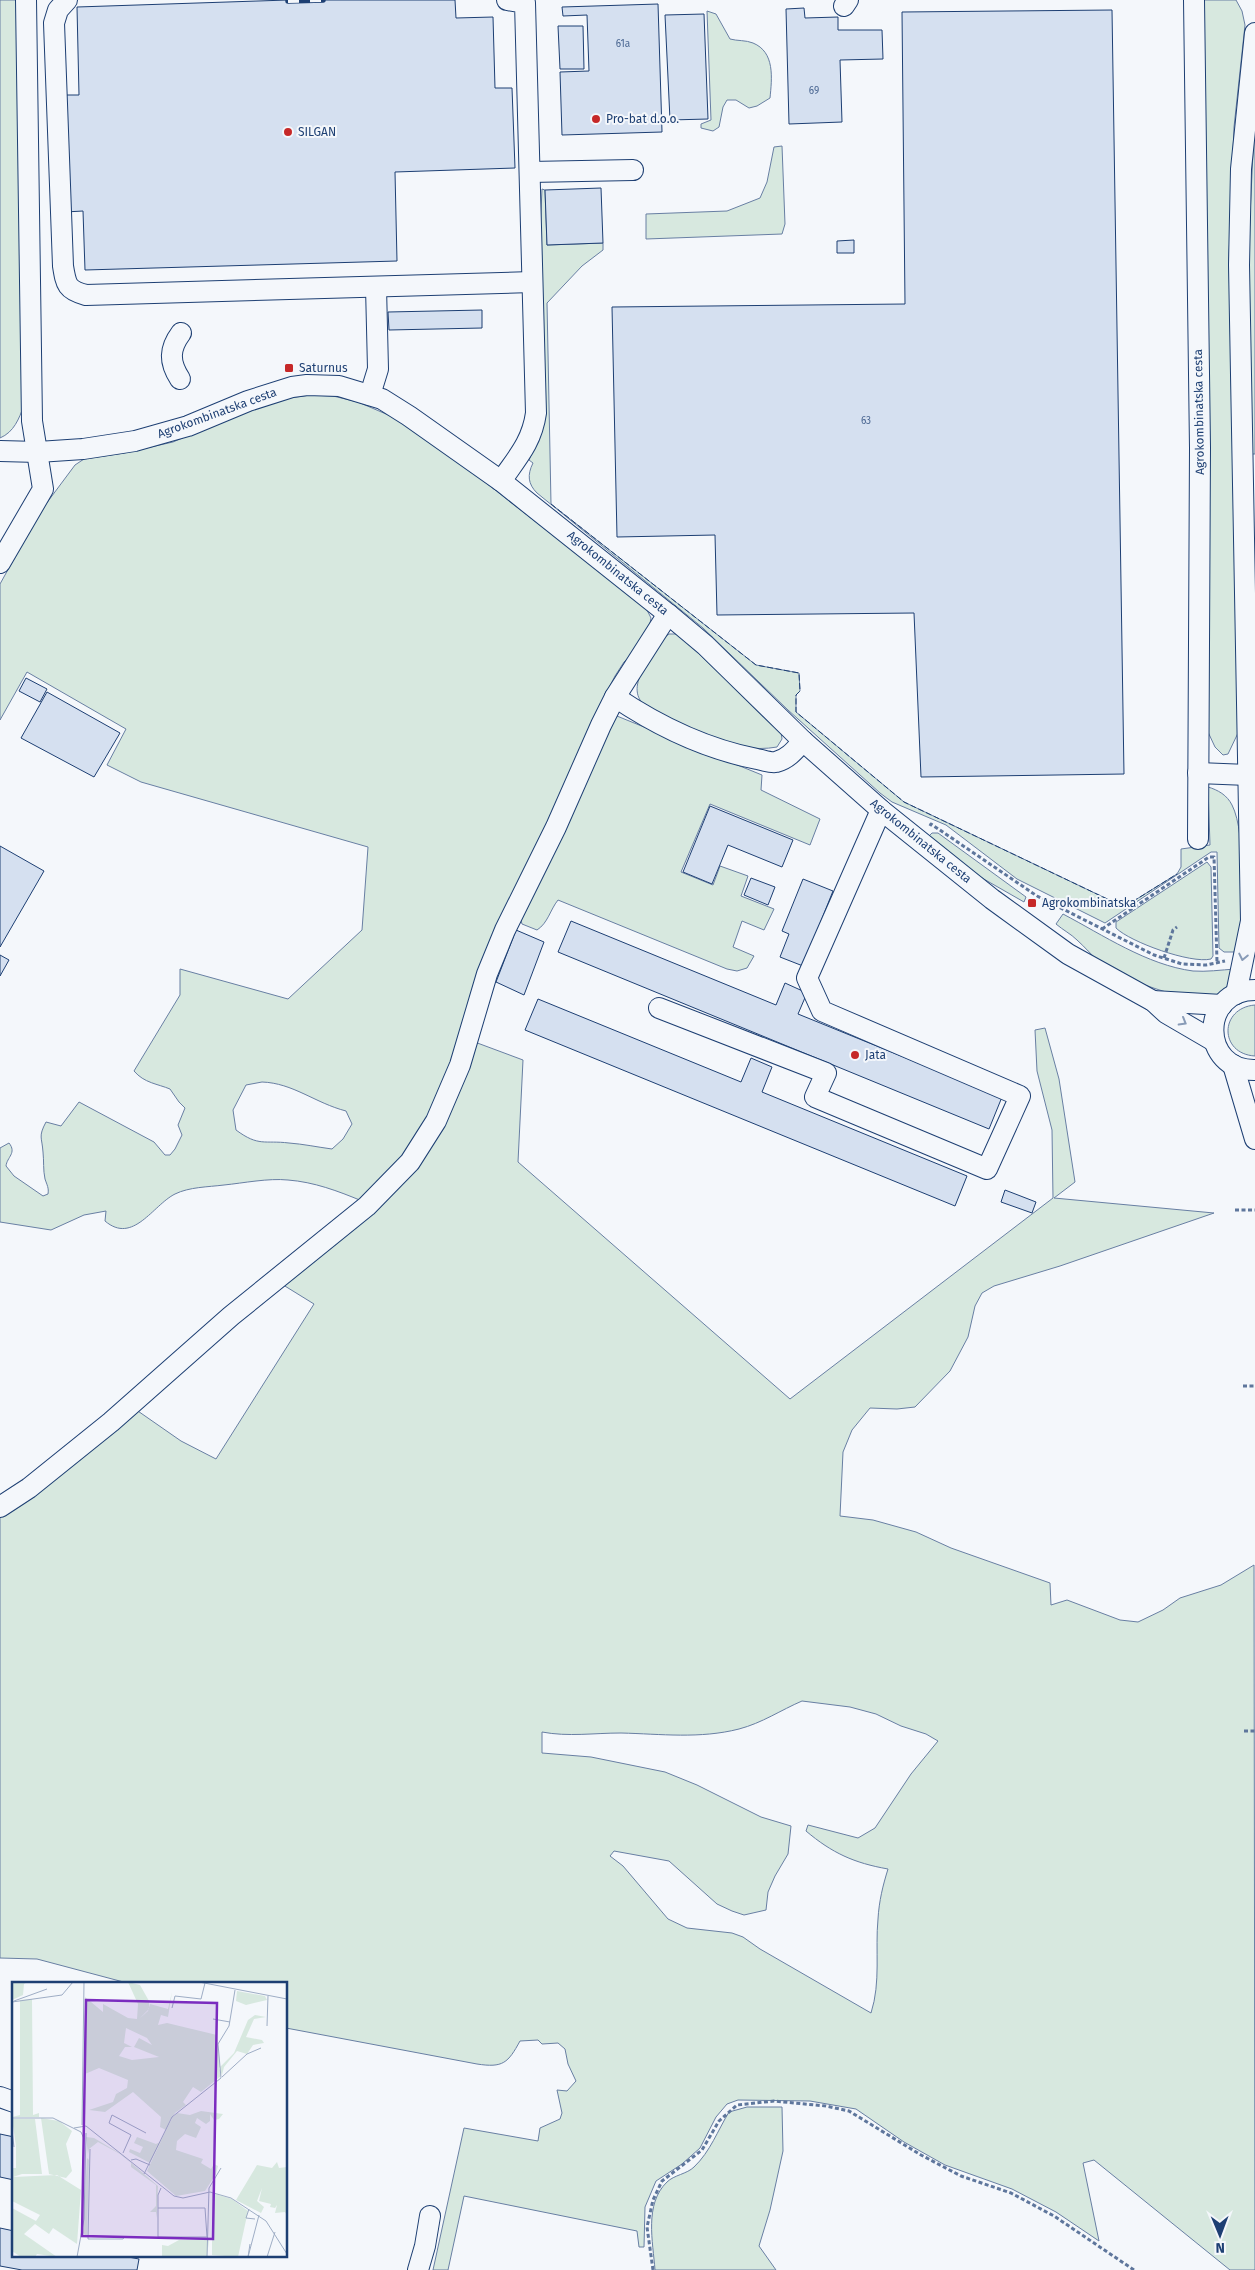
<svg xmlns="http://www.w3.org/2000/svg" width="1255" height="2270" font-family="'Fira Sans',sans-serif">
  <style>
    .green { fill: #d7e8df; stroke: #687fa3; fill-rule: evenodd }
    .building { fill: #d5e0f0; stroke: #1d3f73 }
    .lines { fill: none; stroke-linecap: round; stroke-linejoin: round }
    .minor-casing { stroke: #1d3f73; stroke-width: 22 }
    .path { stroke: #5e769c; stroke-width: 3; stroke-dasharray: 4 2.5; stroke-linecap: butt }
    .minor { stroke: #f4f7fb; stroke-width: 20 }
    .rail-casing { stroke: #1d3f73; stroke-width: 5.5 }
    .rail { stroke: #f4f7fb; stroke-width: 4; stroke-dasharray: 11; stroke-linecap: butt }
    .fence { stroke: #1d3f73; stroke-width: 1; stroke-dasharray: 6 2.5; stroke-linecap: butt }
    .oneway { stroke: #889bb7 }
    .poi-dot { fill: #c62828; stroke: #f4f7fb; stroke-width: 2 }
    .labels { text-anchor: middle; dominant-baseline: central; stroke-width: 4; stroke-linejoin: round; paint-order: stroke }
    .number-label { font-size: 10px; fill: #4b6792 }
    .poi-label { font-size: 12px; fill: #1d3f73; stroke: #f4f7fb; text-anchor: start }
    .street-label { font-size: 12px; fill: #1d3f73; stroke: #f4f7fb }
    .inset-road { fill: none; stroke: #9eadc5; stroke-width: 1 }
    .view { fill: #7b2cbf; fill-opacity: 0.15; stroke: #7b2cbf; stroke-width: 2.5 }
    .inset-edge { fill: none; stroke: #1d3f73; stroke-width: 2.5 }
  </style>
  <rect width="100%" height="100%" fill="#f4f7fb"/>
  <g class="green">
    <path d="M0,0h20l4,405c-5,14 -10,27 -24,33z"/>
    <path d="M1202,0h34l6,11 3,14 -11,102 -5,131 9,475 -10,21 -5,1 -8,-8 -7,-15z"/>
    <path d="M707,11l9,3 14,25c7,2 16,1 23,4 22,9 19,35 17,55l-13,8 -8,2 -13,-8h-9l-4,7 -4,20 -6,4 -12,-3v-4l10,-4z"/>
    <path d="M1255,111v343h-3l-4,-196z"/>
    <path d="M782,146l3,78 -3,10 -136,5v-25l81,-3 33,-13 7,-16 7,-35z"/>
    <path d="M542,189l3,1 2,55 56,-2v7l-21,16 -35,37 4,201 205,161 43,8 1,18 -4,4v17l108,90 220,105 53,-33 4,-7v-18l29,-4 -2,-58c10,3 19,8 24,18 15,29 10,113 6,147h-14l-5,-4 -2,-96h-6l-106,71 -88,-44 -71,-54 -54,-23 -12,-9 -92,-83 -85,-82 -166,-135c-9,-9 -10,-18 -4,-30l-4,-3 14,-33 -4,-172z"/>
    <path d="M311,395l22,1 25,6 42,18 58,41 188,147 5,10 -4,22 -23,22 -9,14 -24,47 -175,423 -54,55c-24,-10 -48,-19 -74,-21 -20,-2 -44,3 -64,5 -16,2 -35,2 -49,9 -22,11 -42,51 -70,27l1,-10 -22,4 -33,15 -51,-8v-74l9,-5c8,10 -2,14 -3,23l8,10 29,20 5,-2c1,-6 -1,-9 -3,-15 -2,-9 -1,-18 -2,-27 -1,-15 -5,-15 3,-30l15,4 18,-24 75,40 11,13h5l5,-6 7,-14 -4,-10 7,-17 -6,-6 -9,-13c-12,-5 -26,-6 -36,-18l46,-76v-26l108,30 74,-69 6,-83 -227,-65 -34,-17 19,-36 -99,-57 -27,48v-136l40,-72 35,-47 9,-6 40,-6 49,-11 79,-34 29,-9zM262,1082c31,1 53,21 84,29l6,13 -9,15 -11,10c-15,-2 -29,-5 -43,-6 -25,-3 -30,4 -53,-13l-3,-20 13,-25z"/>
    <path d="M669,634h9l103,98 1,7 -5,8c-11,2 -23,2 -34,0 -20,-4 -94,-31 -103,-47 -7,-12 0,-25 6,-36 7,-11 12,-23 23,-30z"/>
    <path d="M612,714l150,61 -1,15 59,29 -10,26 -100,-41 -29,68 32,13 7,-19 28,10 -7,20 33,13 -10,21 -22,-9 -9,26 21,9 -7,12 -10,3 -10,-2 -169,-69c-8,10 -10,23 -21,30l-15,-6 -2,-7z"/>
    <path d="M932,833h6l88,64 -2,5 -49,-28 -47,-37z"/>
    <path d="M1207,862l4,5 2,89 -2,3c-20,5 -81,-17 -95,-31v-6z"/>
    <path d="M1063,914c40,21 84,51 130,57 13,1 28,-1 42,-2 -2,5 -4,13 -7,18 -21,29 -107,-9 -128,-25 -9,-7 -15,-15 -23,-22 -6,-6 -14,-10 -21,-16z"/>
    <path d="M1255,1005v51c-36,-2 -36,-48 0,-51z"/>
    <path d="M1045,1028l14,51 16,103 -21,16 160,15 -154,53 -66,20 -12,7 -7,13 -7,31 -18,34 -35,36 -18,2 -27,-1 -18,22 -9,22 -3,64 33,4 43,12 35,16 99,35 1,22 16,-5 53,20 18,2 25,-12 17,-12 41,-13 33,-20 1,705h-25l-136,-110 -11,3 16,78 -43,-29 -44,-23 -67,-24 -41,-23 -48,-33 -46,-8 -72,-1 -11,4 -11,13 -16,31 -18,16 -26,17 -11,26 -1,40h-5l-2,-16 -173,-35 -16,74h-15l31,-142 74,13 2,-13 20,-9 2,-6 -5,-23 10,1 9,-10 -8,-17 -3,-15 -7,-6 -16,1 -4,-4 -18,1c-12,22 -17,27 -43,23l-191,-36v-44h-155l-94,-25 -37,-1v-444l135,-105 46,32 35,18 98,-155 -34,-21 103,-82 89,-160 51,19 -5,102 272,237 263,-201 -1,-68 -15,-59 -2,-41zM802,1701l48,6 26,7 25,12 25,8 12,7 -27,33 -36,54 -17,10 -50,-13 -2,6c26,22 48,32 82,38 -5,16 -9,32 -10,50 -3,31 3,63 -7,94l-111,-64 -17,-12 -11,-4 -45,-5 -19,-9 -45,-53 -13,-10 4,-5 55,10 48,43 15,7 12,4 22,-5 2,-18 7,-16 13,-22 3,-28 -30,-9 -64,-32 -32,-13 -74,-15 -49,-4v-21c26,5 52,1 79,1 40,1 79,6 118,-4 23,-6 42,-19 63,-28z"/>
    <path d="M747,2107h35l1,44 -13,59 -11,36 17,24h-121c-2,-28 -11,-66 12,-88 7,-7 20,-8 27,-15 16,-15 24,-37 35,-55z"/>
  </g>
  <g class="building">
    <path d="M288,0h167l1,18 37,-1 2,71h17l3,80 -120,4 2,89 -312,9 -2,-59 -18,1 -3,-117h17l-2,-88z"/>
    <path d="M658,4l4,128 -100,3 -2,-63 29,-1 -2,-56 -24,1 -1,-9z"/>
    <path d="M804,8l1,10 33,-1v13h44l1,29 -43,1 2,62 -53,2 -3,-115z"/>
    <path d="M1112,10l12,764 -203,3 -7,-164 -197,2 -2,-80 -98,2 -5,-230 293,-3 -3,-292z"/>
    <path d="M704,14l4,105 -38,1 -5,-105z"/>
    <path d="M558,26h25l1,43h-24z"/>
    <path d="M601,188l2,55 -56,2 -2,-55z"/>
    <path d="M854,240v13h-17v-12z"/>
    <path d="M482,310v18l-93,2 -1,-18z"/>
    <path d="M26,678l21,11 -7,13 -21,-11z"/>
    <path d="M47,692l73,41 -26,44 -73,-39z"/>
    <path d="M710,806l83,34 -11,27 -54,-22 -16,39 -29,-12z"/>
    <path d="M0,846l44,25 -44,76z"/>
    <path d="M751,878l24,9 -7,18 -24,-10z"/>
    <path d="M803,879l30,12 -30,75 -23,-9 9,-23 -7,-3z"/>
    <path d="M571,921l205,84 9,-22 22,10 -9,21 204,83 -13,32 -431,-177z"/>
    <path d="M516,930l28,12 -20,53 -28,-13z"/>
    <path d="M0,955l9,5 -9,16z"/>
    <path d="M538,999l203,83 10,-24 21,9 -10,25 205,84 -12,30 -430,-176z"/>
    <path d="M1005,1190l31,12 -4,11 -31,-11z"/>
    <path d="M0,2134l14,3v43l-14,-3z"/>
    <path d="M0,2228l14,3v25h109l16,3 -2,11h-115l-22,-4z"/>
  </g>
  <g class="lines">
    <g class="minor-casing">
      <g id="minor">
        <path d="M67,0l-9,10 -4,13 9,243c3,19 4,24 23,29l446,-13"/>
        <path d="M1194,0l6,448 -2,391"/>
        <path d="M844,6l4,-6"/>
        <path d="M530,172l103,-2"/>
        <path d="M180,379c-11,-17 -11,-30 1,-46"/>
        <path d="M370,395l8,-26 -2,-82"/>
        <path d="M0,451l38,1 45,-3 52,-8 53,-15 60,-25 44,-14 15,-2 32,1 43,13 27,17 92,65 167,133 37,31 98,96 78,69 111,89 76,55 85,47 13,12 48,28"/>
        <path d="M501,481c16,-23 31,-39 35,-68l-11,-410 -18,-3"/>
        <path d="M0,563l43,-74 -11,-68 -6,-421"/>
        <path d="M615,697c43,29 91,52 142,62 6,1 13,4 19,3 12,-3 19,-12 27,-21"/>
        <path d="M1198,773l50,2"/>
        <path d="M1255,990c-56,0 -55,81 0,80"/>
        <path d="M1236,994l15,-73 -12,-656 2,-96 14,-136"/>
        <path d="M1153,1001l69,4"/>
        <path d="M659,1008l167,65 -11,24 172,72 33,-73 -198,-85 -15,-33 74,-168"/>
        <path d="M1233,1065l22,74"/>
        <path d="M0,1507l29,-19 82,-66 120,-106 136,-110 43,-44 26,-41 24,-56 27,-91 18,-44 51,-103 45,-102 14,-28 53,-83"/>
        <path d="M0,2097l14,5"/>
        <path d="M418,2270l7,-24 5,-30"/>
      </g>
    </g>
    <g class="path">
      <path d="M930,826l1,-2 106,72 117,59 28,9 24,1 19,-4"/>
      <path d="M1102,929l107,-72h5l3,105"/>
      <path d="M1164,958l9,-28 4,-3"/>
      <path d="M1235,1210h20"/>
      <path d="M1243,1386h12"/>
      <path d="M1244,1731h11"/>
      <path d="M653,2270l-6,-43 6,-27 9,-19 40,-31 17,-29 18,-16 37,-4 52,5 23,5 72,44 40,21 50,17 43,23 80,54"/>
    </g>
    <use href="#minor" class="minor"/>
    <g class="rail-casing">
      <path id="rail" d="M288,1l35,-1"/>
    </g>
    <use href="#rail" class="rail"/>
    <path class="fence" d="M551,504l205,161 43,8 1,18 -4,4v17l108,90 220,105 53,-33"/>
  </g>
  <defs><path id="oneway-chevron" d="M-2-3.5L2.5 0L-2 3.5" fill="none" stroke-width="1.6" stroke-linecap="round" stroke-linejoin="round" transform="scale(1.25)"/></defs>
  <g class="oneway">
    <use href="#oneway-chevron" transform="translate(1243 957) rotate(102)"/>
    <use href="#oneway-chevron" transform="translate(1183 1022) rotate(30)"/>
  </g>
  <g class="poi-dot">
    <circle cx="596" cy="119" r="5"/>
    <circle cx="288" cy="132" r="5"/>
    <rect x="284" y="363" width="10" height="10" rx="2.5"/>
    <rect x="1027" y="898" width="10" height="10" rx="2.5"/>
    <circle cx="855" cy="1055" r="5"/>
  </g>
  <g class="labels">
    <g class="number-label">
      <text x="623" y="44">61a</text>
      <text x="814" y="91">69</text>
      <text x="866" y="421">63</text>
    </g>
    <g class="poi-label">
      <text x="606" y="119">Pro-bat d.o.o.</text>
      <text x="298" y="132">SILGAN</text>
      <text x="299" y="368">Saturnus</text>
      <text x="1042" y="903">Agrokombinatska</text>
      <text x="865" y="1055">Jata</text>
    </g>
    <g class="street-label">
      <text transform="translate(1199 412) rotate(-91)">Agrokombinatska cesta</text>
      <text transform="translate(217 413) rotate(-20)">Agrokombinatska cesta</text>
      <text transform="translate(618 573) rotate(39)">Agrokombinatska cesta</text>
      <text transform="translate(921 841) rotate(39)">Agrokombinatska cesta</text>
    </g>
  </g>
  <g transform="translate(12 1982)">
    <rect width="275" height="275" fill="#f4f7fb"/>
    <path d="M0,0h15l-3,2 -1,11 -11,5zM116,0l12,3 9,16v8l-10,10 9,-8 2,-7 18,5 4,-17 -4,25 -7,-2 -3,10 9,-2 50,12 4,41 -20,16 -8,-5 -10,15 3,3 -11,8 -9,17 -6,-3 1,-10 -28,-25 -28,20 2,18 -2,-18 -16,-2 24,-8 3,-8 11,-6 1,-8 -29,-12 -14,6v-77l18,15v-8l25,14 9,1 1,-15zM114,46l21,10 5,7 -13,-7 -5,9 25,10 -27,3 -13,-4 6,-9h7l-8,-4zM225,9l28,5 2,4 -21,5 -10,-4zM20,17l1,116 6,-2v4h-27l8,-2v-115zM243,33l11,2 -12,2 -8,18 16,3 2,3 -11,2 -6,9 -10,-3 -13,16 -2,8 -3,-7 15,-15 14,-33zM189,129l22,3 -4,5 -5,1 -4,-6v7l-4,3 -9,-6 -2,5 6,4 -5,11 -11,-4 -8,7 -1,9 27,9 -2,4 10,6 3,-5 4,2 -2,8 -11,17 -29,5 -29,-25 24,-52 6,-6 13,2zM29,136l18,3 13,10 -6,13 6,27 -6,7 -17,-4zM0,137h23l7,55h-20l-9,3 44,-2 24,15 -4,54 -24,-16 -4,6 -14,-10 -11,10 33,23 -20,-3 -2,3h-14l-9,-6v-43l24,13 4,-6 -28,-14v-33h4v-22zM74,155l8,1 27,16 37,32 -1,32 -1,-6h-6l6,-6v-21l-25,-18v-4l-11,-9 -22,-12 -9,7 -1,5zM125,155l19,7 4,-2 -10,21 -21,-11 1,-3 10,4 3,-6 -9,-4zM75,176l2,2 -2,77 -4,-4zM265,180l2,6 8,-1v48l-2,-3 -10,1 2,-8 -2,3 -5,-1 1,-3 -12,-3 3,-13 -5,13 7,6 -3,6 -25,-13 21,-35 15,3zM200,211l20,6 16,12 -10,46 -26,-2zM167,258h30l-2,17h-45v-12l6,1z" fill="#d7e8df" fill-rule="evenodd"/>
    <path class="inset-road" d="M187,0l88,17M2,19l33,-12M0,20l50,-7 11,-13M160,26l3,-12 26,3 4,-16M201,37l17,3M255,44l1,-30M210,95l25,-23 14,-6M0,136h41l28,14 3,7M70,143l2,-143M62,146l12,-2 88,70 9,2 27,-6 21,6 35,23 21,33M0,149l2,16M78,167l-2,90h35l2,-3M111,171l8,-18 -22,-12 3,-8 34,18M119,178l5,-1 14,6M132,192l28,-57 49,-39 -3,-34 11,-18 6,-36M146,226h47l2,29h-49v-42l3,-7M237,227l-3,9 9,1M238,262l-2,13 11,-42M65,275l7,-38 2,-86M195,275l2,-69 12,-20M255,275l8,-25"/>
    <path class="view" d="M74,18l131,3 -4,236 -131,-3z"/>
    <rect width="275" height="275" class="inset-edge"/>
  </g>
  <g transform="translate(1220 2235) rotate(179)" stroke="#f4f7fb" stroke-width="4" paint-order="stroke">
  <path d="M0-4L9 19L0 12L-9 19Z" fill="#1d3f73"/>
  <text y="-8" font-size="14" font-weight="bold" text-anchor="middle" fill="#1d3f73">N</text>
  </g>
</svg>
